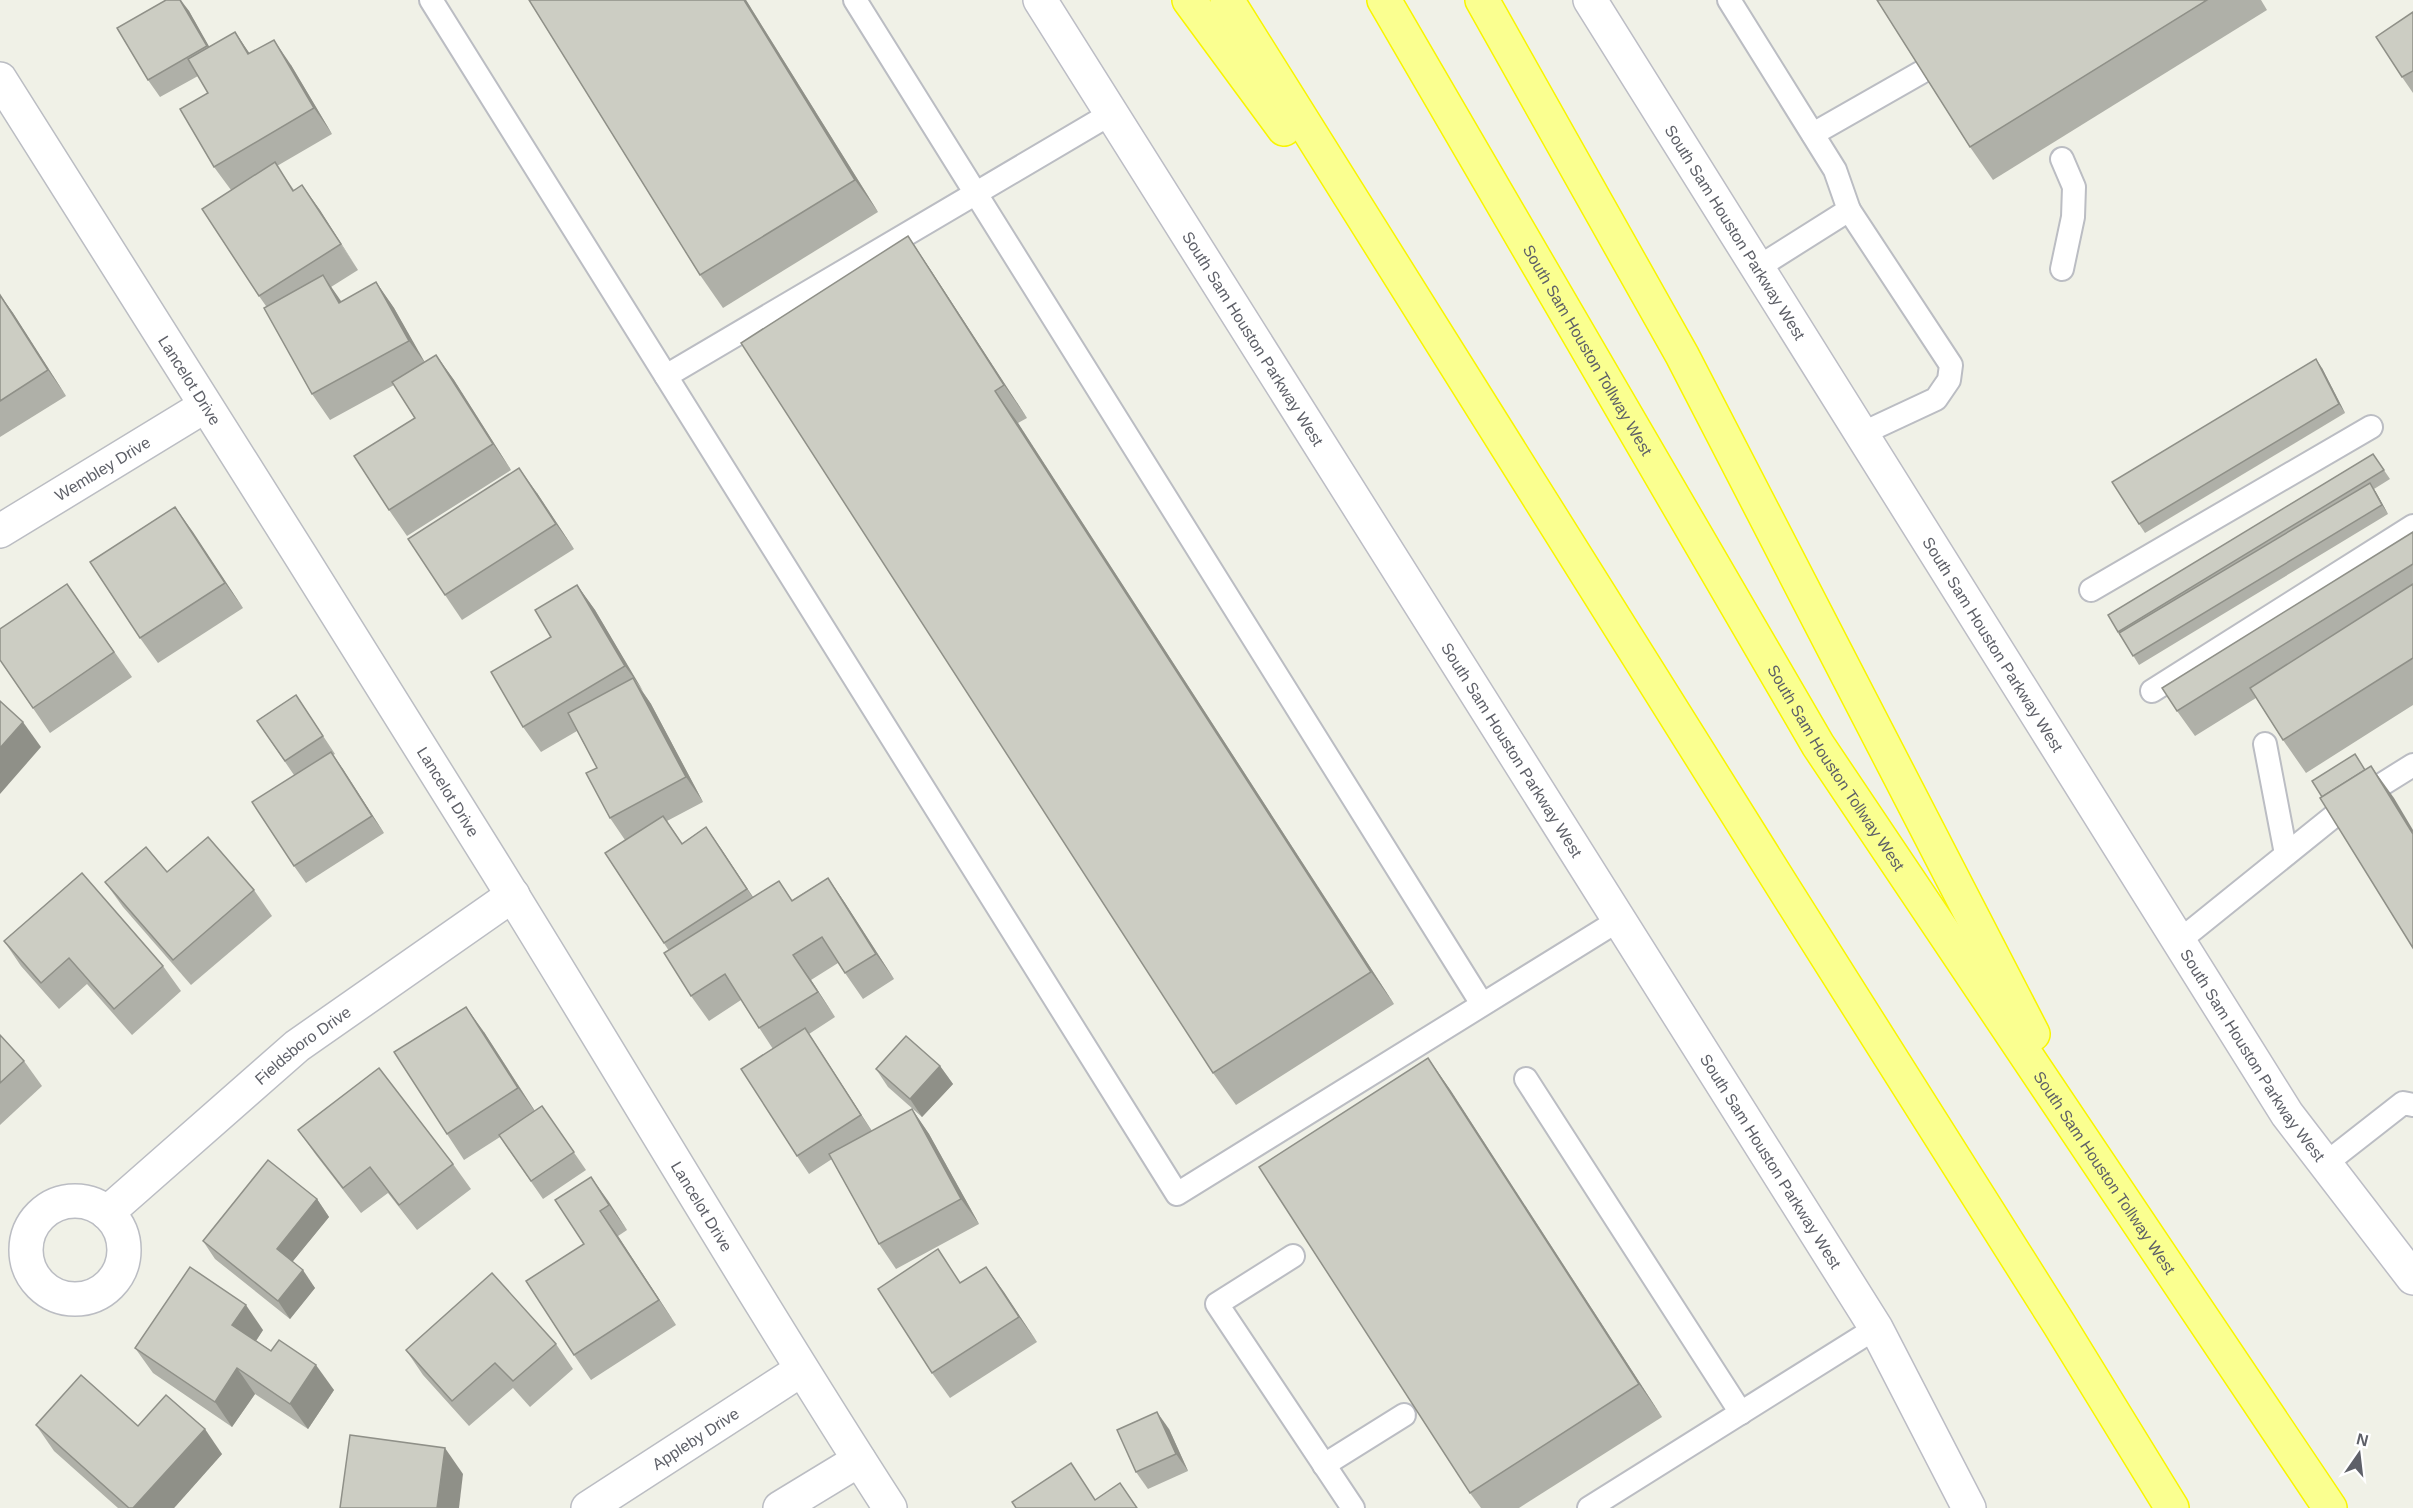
<svg xmlns="http://www.w3.org/2000/svg" width="2413" height="1508" font-family="Helvetica,sans-serif">
  <style>
    .lines { fill: none; stroke-linecap: round; stroke-linejoin: round }
    .service-casing { stroke: #bbbdc3; stroke-width: 26 }
    .minor-casing { stroke: #bbbdc3; stroke-width: 36 }
    .secondary-casing { stroke: #bcbdc5; stroke-width: 36 }
    .motorway-casing { stroke: #f8f500; stroke-width: 36 }
    .service { stroke: #fff; stroke-width: 22 }
    .minor { stroke: #fff; stroke-width: 33 }
    .secondary { stroke: #fff; stroke-width: 33 }
    .motorway { stroke: #faff90; stroke-width: 33 }
    .wall { fill: #afb0a8 }
    .shaded-wall { fill: #8f9088 }
    .building { fill: #cccdc3; stroke: #8f9088; stroke-width: 1.5 }
    .labels { text-anchor: middle; dominant-baseline: central; stroke-width: 5; stroke-linejoin: round; paint-order: stroke }
    .street-label { font-size: 16px; fill: #5e6068; stroke: #fff }
  </style>
  <rect width="100%" height="100%" fill="#f0f1e7"/>
  <g class="lines">
    <g class="service-casing">
      <g id="service">
        <path d="M431,0l746,1194 442,-274"/>
        <path d="M855,0l627,1004"/>
        <path d="M1729,0l106,170 14,40 -92,58"/>
        <path d="M1813,134l107,-61"/>
        <path d="M2062,159l12,28 -1,30 -11,52"/>
        <path d="M1849,210l102,155 -2,15 -13,19 -75,35"/>
        <path d="M666,376l446,-263"/>
        <path d="M2091,590l280,-163"/>
        <path d="M2152,691l261,-165"/>
        <path d="M2265,744l21,110"/>
        <path d="M2381,785l32,-20"/>
        <path d="M2179,941l155,-125"/>
        <path d="M1526,1079l215,334"/>
        <path d="M2325,1164l78,-61 10,2"/>
        <path d="M1293,1256l-76,48 136,204"/>
        <path d="M1324,1465l80,-50"/>
        <path d="M1589,1508l287,-180"/>
      </g>
    </g>
    <g class="minor-casing">
      <g id="minor">
        <path id="s1" d="M0,79c165,263 332,524 495,788 132,213 259,430 395,641"/>
        <path id="s2" d="M0,531l205,-125"/>
        <circle cx="75" cy="1250" r="49"/>
        <path id="s3" d="M107,1213l190,-167 216,-151"/>
        <path id="s4" d="M588,1508l213,-138"/>
        <path d="M780,1508l79,-48"/>
      </g>
    </g>
    <g class="secondary-casing">
      <g id="secondary">
        <path id="s5" d="M1040,0l836,1328 93,180"/>
        <path id="s6" d="M1590,0l697,1114 126,164"/>
      </g>
    </g>
    <g class="motorway-casing">
      <g id="motorway">
        <path d="M1189,0l95,129"/>
        <path d="M1227,0l556,887 276,437 113,184"/>
        <path id="s7" d="M1384,0l434,745 512,763"/>
        <path d="M1482,0l200,355 351,679"/>
      </g>
    </g>
    <use href="#service" class="service"/>
    <use href="#minor" class="minor"/>
    <use href="#secondary" class="secondary"/>
    <use href="#motorway" class="motorway"/>
  </g>
  <g class="wall">
    <path d="M166,0h15l8,11 20,36 26,-15 14,21 42,12 41,69 -55,32 17,24 8,-5 56,85 -27,17 10,15 35,-20 18,26 30,54 12,-7 18,25 57,90 -104,66 -18,-26 26,-92 -21,-33 -64,35 -18,-26 -46,-88 -7,-10 -28,-106 -17,-23 -6,-74 -10,-17 -38,21 -12,-17z"/>
    <path d="M529,0h217l132,212 -155,96 -23,-33z"/>
    <path d="M1877,0h384l6,10 -274,170 -23,-33z"/>
    <path d="M2413,12v81l-11,-16z"/>
    <path d="M908,236l22,33 97,149 -9,5 376,581 -158,101 -23,-32z"/>
    <path d="M0,295l13,18 53,83 -66,41z"/>
    <path d="M2322,368l23,45 -200,120 -6,-9z"/>
    <path d="M2373,454l17,25 -16,10 14,25 -249,151 -31,-50z"/>
    <path d="M537,493l37,56 -112,71 -17,-25z"/>
    <path d="M175,507l68,101 -85,55 -18,-25z"/>
    <path d="M2413,532v173l-107,68 -23,-33 -27,-42 -61,38 -18,-25z"/>
    <path d="M67,584l65,93 -82,56 -50,-73z"/>
    <path d="M577,585l18,25 48,82 8,12 52,98 -36,19 15,22 24,-16 47,70 26,-16 13,19 36,-22 17,25 49,76 -31,20 -25,-36 -27,17 24,37 -26,17 63,97 40,-22 17,25 50,90 -83,45 -17,-25 -47,-85 -23,15 -12,-18 -24,-107 -32,-49 -32,21 -18,-25 -22,-45 -64,-98 20,-13 -15,-22 -13,-50 -20,-37 -36,21 -18,-25 28,-90z"/>
    <path d="M296,695l39,59 -2,1 51,78 -78,50 -12,-17v-91l-37,-54z"/>
    <path d="M167,872l87,18 18,26 -81,69 -68,-78 -18,-25z"/>
    <path d="M4,941l159,25 18,25 -49,44 -45,-51 -28,25 -38,-43z"/>
    <path d="M484,1032l51,79 7,-5 44,64 -43,29 -43,-62 -36,23 -17,-26z"/>
    <path d="M0,1035l24,26 18,25 -42,39z"/>
    <path d="M1428,1058l23,33 211,326 -143,91h-38l-11,-15z"/>
    <path d="M940,1066l13,18 -31,33 -34,-30 -12,-18z"/>
    <path d="M298,1130l155,34 18,25 -54,41 -29,-37 -27,20 -45,-58z"/>
    <path d="M591,1177l36,53 -9,6 58,89 -85,55 -17,-25z"/>
    <path d="M317,1199l12,18 -37,45 23,26 -25,31 -75,-60 -12,-18z"/>
    <path d="M986,1267l51,75 -87,56 -18,-25 29,-90z"/>
    <path d="M263,1330l-7,11 78,49 -26,39 -53,-35 -23,33 -79,-54 -18,-25z"/>
    <path d="M556,1344l17,25 -43,38 -17,-19 -44,38 -46,-51 -17,-25z"/>
    <path d="M36,1425l102,1 84,28 -48,54h-56l-64,-57z"/>
    <path d="M1169,1429l19,42 -40,18 -12,-17z"/>
  </g>
  <g class="shaded-wall">
    <path d="M180,0l9,11 30,53 -12,-18z"/>
    <path d="M744,0h2l132,212 -23,-32z"/>
    <path d="M235,32l17,25 -4,-3z"/>
    <path d="M274,40l17,25 41,69 -18,-26z"/>
    <path d="M302,185l18,25 38,60 -17,-26z"/>
    <path d="M908,236l22,33 97,149 -23,-33z"/>
    <path d="M323,275l18,26 15,28 -17,-26z"/>
    <path d="M376,282l18,26 33,58 -18,-25z"/>
    <path d="M0,295l13,18 53,83 -18,-26z"/>
    <path d="M436,355l18,25 57,90 -18,-26z"/>
    <path d="M2316,359l6,9 23,45 -6,-9z"/>
    <path d="M995,391l23,32 376,581 -23,-32z"/>
    <path d="M519,468l18,25 37,56 -18,-25z"/>
    <path d="M2370,483l6,9 12,22 -6,-9z"/>
    <path d="M175,507l18,25 50,76 -18,-25z"/>
    <path d="M577,585l18,25 48,81 -18,-25z"/>
    <path d="M633,678l18,26 52,98 -17,-25z"/>
    <path d="M23,722l18,25 -41,47v-46z"/>
    <path d="M331,752l12,17 41,64 -12,-17z"/>
    <path d="M2371,766l23,32 19,32v4z"/>
    <path d="M706,827l18,26 40,61 -17,-25z"/>
    <path d="M828,878l17,25 49,76 -18,-25z"/>
    <path d="M793,955l18,25 24,37 -17,-25z"/>
    <path d="M466,1007l18,25 52,81 -18,-25z"/>
    <path d="M805,1028l12,18 56,87 -12,-18z"/>
    <path d="M1428,1058l23,33 211,326 -23,-33z"/>
    <path d="M940,1066l13,18 -31,33 -12,-18z"/>
    <path d="M912,1109l17,25 50,90 -18,-25z"/>
    <path d="M591,1177l18,25 18,28 -18,-25z"/>
    <path d="M317,1199l12,18 -40,49 -12,-17z"/>
    <path d="M600,1211l18,25 58,89 -17,-25z"/>
    <path d="M986,1267l18,25 33,50 -18,-25z"/>
    <path d="M303,1270l12,18 -25,31 -12,-18z"/>
    <path d="M246,1305l17,25 -13,20 -18,-25z"/>
    <path d="M316,1365l18,25 -26,39 -18,-25z"/>
    <path d="M237,1368l18,26 -23,33 -17,-25z"/>
    <path d="M1157,1412l12,17 19,42 -12,-17z"/>
    <path d="M205,1429l17,25 -48,54h-41z"/>
    <path d="M445,1448l18,26 -4,34h-22z"/>
  </g>
  <g class="building">
    <path d="M166,0h14l27,46 -59,34 -31,-52z"/>
    <path d="M529,0h215l111,180 -155,95z"/>
    <path d="M1877,0h330l-237,147z"/>
    <path d="M2413,12v59l-11,6 -26,-40z"/>
    <path d="M235,32l13,22 26,-14 40,68 -100,59 -34,-58 28,-16 -20,-34z"/>
    <path d="M275,162l18,29 9,-6 39,59 -82,52 -57,-87z"/>
    <path d="M908,236l96,149 -9,6 376,581 -158,101 -472,-730z"/>
    <path d="M323,275l16,28 37,-21 33,59 -97,53 -48,-86z"/>
    <path d="M0,295l48,75 -48,31z"/>
    <path d="M436,355l57,89 -104,66 -35,-54 61,-38 -23,-36z"/>
    <path d="M2316,359l23,45 -200,120 -27,-42z"/>
    <path d="M2373,454l11,16 -266,162 -10,-17z"/>
    <path d="M519,468l37,56 -111,71 -37,-56z"/>
    <path d="M2370,483l12,22 -249,151 -14,-23z"/>
    <path d="M175,507l50,76 -85,55 -50,-76z"/>
    <path d="M2413,532v32l-236,147 -15,-23z"/>
    <path d="M67,584l47,68 -81,56 -33,-48v-31z"/>
    <path d="M2413,584v74l-130,82 -33,-52z"/>
    <path d="M577,585l48,81 -102,61 -32,-55 60,-35 -16,-27z"/>
    <path d="M633,678l53,99 -76,41 -24,-45 11,-5 -29,-55z"/>
    <path d="M296,695l27,41 -38,25 -28,-40z"/>
    <path d="M0,701l23,21 -23,26z"/>
    <path d="M331,752l41,64 -78,50 -42,-64z"/>
    <path d="M2355,754l10,16 -43,27 -10,-16z"/>
    <path d="M2371,766l42,68v114l-93,-150z"/>
    <path d="M663,816l19,28 24,-17 41,62 -83,54 -59,-90z"/>
    <path d="M208,837l46,53 -81,70 -68,-78 41,-35 21,25z"/>
    <path d="M82,873l81,93 -49,43 -45,-51 -28,25 -37,-42z"/>
    <path d="M828,878l48,76 -31,19 -23,-36 -29,18 25,37 -59,36 -34,-54 -34,22 -27,-43 115,-72 13,20z"/>
    <path d="M466,1007l52,81 -71,46 -53,-82z"/>
    <path d="M805,1028l56,87 -64,41 -56,-87z"/>
    <path d="M0,1035l24,26 -24,22z"/>
    <path d="M906,1036l34,30 -30,33 -34,-30z"/>
    <path d="M1428,1058l211,326 -169,109 -211,-326z"/>
    <path d="M379,1068l74,96 -54,41 -29,-38 -27,21 -45,-58z"/>
    <path d="M542,1106l32,46 -43,29 -32,-46z"/>
    <path d="M912,1109l49,90 -82,45 -50,-90z"/>
    <path d="M268,1160l49,39 -40,50 26,21 -25,31 -75,-60z"/>
    <path d="M591,1177l18,28 -9,6 59,89 -85,55 -48,-74 58,-37 -29,-44z"/>
    <path d="M938,1249l22,34 26,-16 33,50 -87,56 -54,-84z"/>
    <path d="M190,1267l56,38 -14,20 39,26 8,-11 37,25 -26,39 -53,-36 -22,34 -80,-54z"/>
    <path d="M492,1273l64,71 -43,37 -18,-18 -43,38 -46,-51z"/>
    <path d="M81,1375l57,51 28,-31 39,34 -72,79h-4l-93,-83z"/>
    <path d="M1157,1412l19,42 -40,18 -19,-42z"/>
    <path d="M350,1435l95,13 -8,60h-97z"/>
    <path d="M1071,1463l24,37 25,-17 17,25h-121l-4,-6z"/>
  </g>
  <g class="labels">
    <g class="street-label">
      <text stroke="none"><textPath href="#s6" startOffset="274">South Sam Houston Parkway West</textPath></text>
      <text stroke="none"><textPath href="#s5" startOffset="400">South Sam Houston Parkway West</textPath></text>
      <text stroke="none"><textPath href="#s7" startOffset="405">South Sam Houston Tollway West</textPath></text>
      <text stroke="none"><textPath href="#s1" startOffset="356">Lancelot Drive</textPath></text>
      <text stroke="none"><textPath href="#s2" startOffset="120">Wembley Drive</textPath></text>
      <text stroke="none"><textPath href="#s6" startOffset="760">South Sam Houston Parkway West</textPath></text>
      <text stroke="none"><textPath href="#s5" startOffset="886">South Sam Houston Parkway West</textPath></text>
      <text stroke="none"><textPath href="#s7" startOffset="891">South Sam Houston Tollway West</textPath></text>
      <text stroke="none"><textPath href="#s1" startOffset="842">Lancelot Drive</textPath></text>
      <text stroke="none"><textPath href="#s3" startOffset="258">Fieldsboro Drive</textPath></text>
      <text stroke="none"><textPath href="#s6" startOffset="1246">South Sam Houston Parkway West</textPath></text>
      <text stroke="none"><textPath href="#s5" startOffset="1372">South Sam Houston Parkway West</textPath></text>
      <text stroke="none"><textPath href="#s7" startOffset="1377">South Sam Houston Tollway West</textPath></text>
      <text stroke="none"><textPath href="#s1" startOffset="1328">Lancelot Drive</textPath></text>
      <text stroke="none"><textPath href="#s4" startOffset="128">Appleby Drive</textPath></text>
    </g>
  </g>
  <g transform="translate(2359 1454) rotate(14)" stroke="#ffffff" stroke-width="4.5" paint-order="stroke">
  <path d="M0-4.5L10 22L0 15L-10 22Z" fill="#5e6068"/>
  <text y="-9" font-size="16" font-weight="bold" text-anchor="middle" fill="#5e6068">N</text>
  </g>
</svg>
